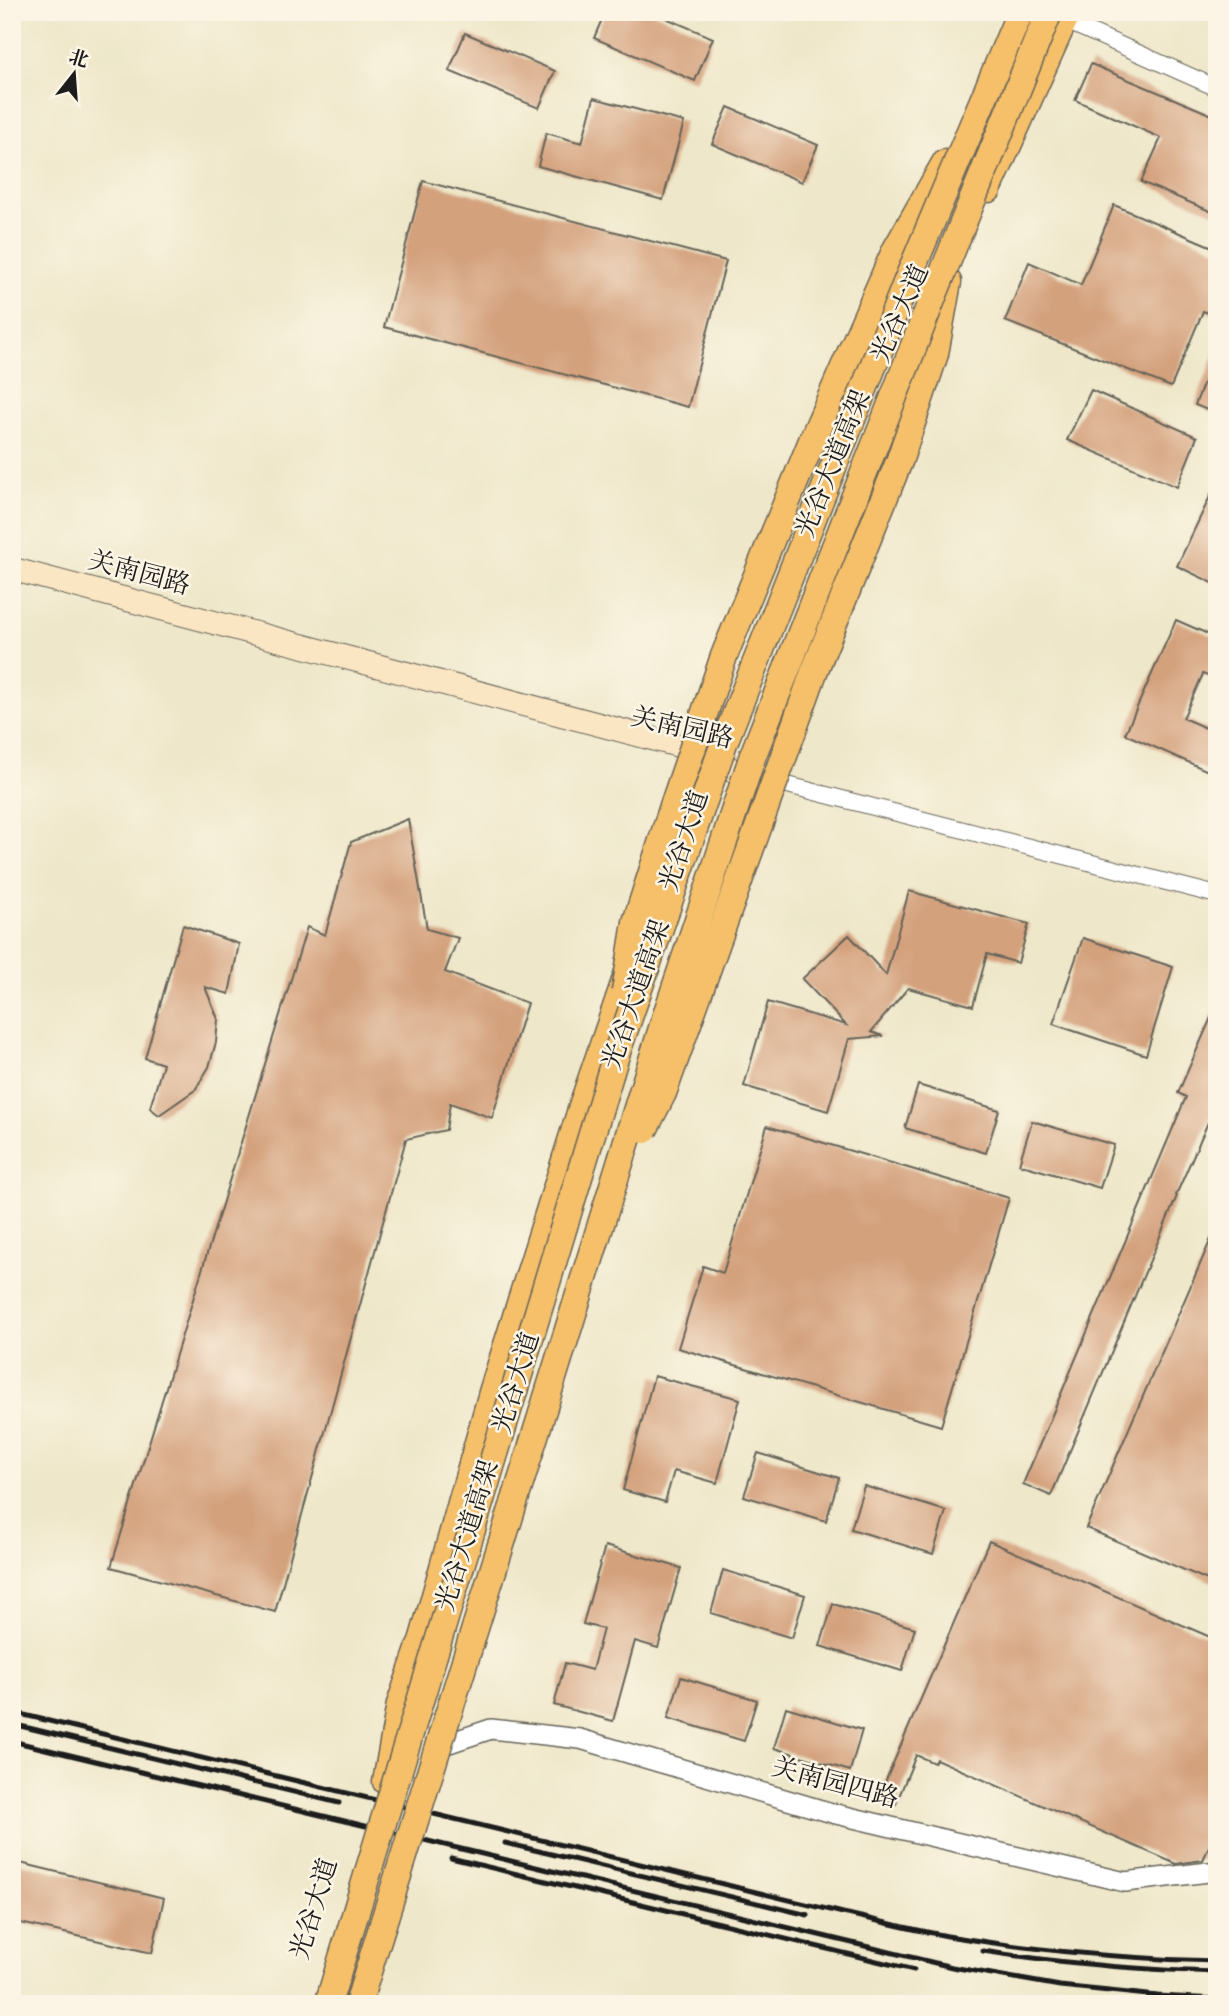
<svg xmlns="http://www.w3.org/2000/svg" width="1229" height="2016" font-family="Vollkorn,'Noto Serif SC',serif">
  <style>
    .building { fill: #d4a17d }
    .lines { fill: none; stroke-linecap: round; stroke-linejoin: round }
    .minor-casing { stroke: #666359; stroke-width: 18 }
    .tertiary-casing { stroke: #666359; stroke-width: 22 }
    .secondary-casing { stroke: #666359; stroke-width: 25 }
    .primary-casing { stroke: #666359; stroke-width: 27 }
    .trunk-casing { stroke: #666359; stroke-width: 29 }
    .minor { stroke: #fff; stroke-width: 16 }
    .tertiary { stroke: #fff; stroke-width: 19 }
    .secondary { stroke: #fbe6c4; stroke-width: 23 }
    .primary { stroke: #f6c06b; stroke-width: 24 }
    .trunk { stroke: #f6c06b; stroke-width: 26 }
    .rail { stroke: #1c1c1c; stroke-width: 5 }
    .trunk-bridge-casing { stroke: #666359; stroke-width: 29; stroke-linecap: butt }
    .trunk-bridge { stroke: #f6c06b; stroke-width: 26 }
    .labels { text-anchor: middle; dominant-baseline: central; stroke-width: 5; stroke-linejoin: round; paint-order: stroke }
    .street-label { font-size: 26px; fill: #1c1c1c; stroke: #fcf5e5 }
  </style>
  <rect width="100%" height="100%" fill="#fcf5e5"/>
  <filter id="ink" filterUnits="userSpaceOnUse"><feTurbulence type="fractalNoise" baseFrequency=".0143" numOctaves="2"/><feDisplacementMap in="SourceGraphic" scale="14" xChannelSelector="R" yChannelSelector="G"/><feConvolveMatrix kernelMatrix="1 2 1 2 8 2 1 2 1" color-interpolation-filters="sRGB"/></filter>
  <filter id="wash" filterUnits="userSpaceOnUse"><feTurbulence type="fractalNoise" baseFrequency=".00686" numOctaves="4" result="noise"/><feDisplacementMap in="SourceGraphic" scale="28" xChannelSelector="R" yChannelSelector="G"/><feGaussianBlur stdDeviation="1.57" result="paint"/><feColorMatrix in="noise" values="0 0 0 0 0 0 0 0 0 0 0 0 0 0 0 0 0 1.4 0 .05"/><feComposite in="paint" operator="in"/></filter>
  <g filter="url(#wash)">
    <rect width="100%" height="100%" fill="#eee7c9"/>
    <g id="blocks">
      <g class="building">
        <path d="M605,12h47l61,26 -18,43 -101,-43z"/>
        <path d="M465,33l90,38 -16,37 -90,-37z"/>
        <path d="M1091,64l126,53v97l-76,-32 20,-44 -86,-38z"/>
        <path d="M594,98l90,24 -21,78 -125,-34 8,-33 36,10z"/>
        <path d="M728,107l90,38 -16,37 -90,-38z"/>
        <path d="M423,181l303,80 -38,146 -304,-80z"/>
        <path d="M1114,205l103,44v67l-14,-5 -32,76 -166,-66 24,-59 52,23z"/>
        <path d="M1216,351h1v63l-22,-9z"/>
        <path d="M1091,390l106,47 -20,50 -110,-47z"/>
        <path d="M1217,482v103l-40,-19z"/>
        <path d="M1176,620l41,18v42l-14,-6 -20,44 34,15v42l-92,-41z"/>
        <path d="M408,819l19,110 31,9 -13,34 82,31 -35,115 -42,-15 -4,27 -40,9 -131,473 -164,-45 196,-640 18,8 26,-93z"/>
        <path d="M909,891l120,33 -11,39 -31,-9 -14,52 -65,-18 -37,44 12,4 -34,3 -21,72 -84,-25 24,-84 78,23 -44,-46 47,-44 37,40z"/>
        <path d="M183,925l56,19 -10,50 -24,-7 13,32 -2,23 -7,25 -14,23 -36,25 -9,-7 13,-44 -18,-6z"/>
        <path d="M1083,938l90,29 -27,88 -93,-31z"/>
        <path d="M1217,1004v98l-41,93 1,1 -126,300 -28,-12 163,-387 -8,-4z"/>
        <path d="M918,1085l81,25 -13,43 -81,-25z"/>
        <path d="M1032,1121l82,24 -14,43 -81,-24z"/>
        <path d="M767,1126l242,72 -68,228 -263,-78 25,-82 20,7z"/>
        <path d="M1217,1225v359l-131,-56z"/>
        <path d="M654,1376l86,23 -23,84 -43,-12 -9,31 -42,-12z"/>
        <path d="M758,1453l81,25 -13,43 -82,-25z"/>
        <path d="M864,1486l82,25 -13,43 -82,-25z"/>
        <path d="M989,1541l228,99v189l-14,31 -27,4 -240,-105 -2,4 -18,-8 -20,49 -17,-8z"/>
        <path d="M605,1546l76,22 -23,80 -23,-7 -22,80 -59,-16 11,-42 27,7 11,-41 -20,-5z"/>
        <path d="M723,1570l82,25 -13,43 -81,-25z"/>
        <path d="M833,1604l82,24 -13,43 -82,-25z"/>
        <path d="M681,1677l76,23 -13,41 -76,-23z"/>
        <path d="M786,1707l76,23 -12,41 -76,-23z"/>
        <path d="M12,1861l152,37 -12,55 -140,-32z"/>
      </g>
    </g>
  </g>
  <g filter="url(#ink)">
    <use href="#blocks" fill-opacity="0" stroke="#666359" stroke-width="2"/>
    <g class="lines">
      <g class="minor-casing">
        <g id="minor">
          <path d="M1066,21l151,67"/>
          <path d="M768,780l449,115"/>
        </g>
      </g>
      <g class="tertiary-casing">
        <path id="tertiary" d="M443,1745l48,-16 89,10 252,74 293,69 92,-11"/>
      </g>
      <g class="secondary-casing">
        <path id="secondary" d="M12,569l687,182 39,22"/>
      </g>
      <g class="primary-casing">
        <g id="primary">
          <path d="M989,190l80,-178"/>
          <path d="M385,1782l14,-78 23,-66 70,-249 90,-286 45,-131"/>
        </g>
      </g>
      <g class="trunk-casing">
        <g id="trunk">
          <path d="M813,438l82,-187 50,-88"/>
          <path d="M900,459l35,-105 13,-72"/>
        </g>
      </g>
      <use href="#minor" class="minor"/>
      <use href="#tertiary" class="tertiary"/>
      <use href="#secondary" class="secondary"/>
      <use href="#primary" class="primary"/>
      <use href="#trunk" class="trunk"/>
      <g class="rail">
        <path d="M12,1712l831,201c37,8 74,18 111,24 87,14 175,22 263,24"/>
        <path d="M12,1724l327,79"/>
        <path d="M12,1741l940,226 108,19 98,10 59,3"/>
        <path d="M505,1843l303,72"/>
        <path d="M451,1858l463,112"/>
        <path d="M983,1951c78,12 155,19 234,21"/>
      </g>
      <g class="trunk-bridge-casing">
        <g id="trunk-bridge">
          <path d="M625,992l11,-70 37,-116 51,-150 89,-218"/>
          <path d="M644,1130l19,-37 151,-421 86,-213"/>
          <path d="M328,2004l288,-949 108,-312 182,-460 114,-271"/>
          <path d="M358,2004l309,-992 86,-257 182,-463 114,-280"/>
        </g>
      </g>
      <use href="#trunk-bridge" class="trunk-bridge"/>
    </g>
  </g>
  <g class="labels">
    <g class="street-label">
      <text transform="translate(901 314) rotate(-66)">光谷大道</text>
      <text transform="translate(834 464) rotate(-68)">光谷大道高架</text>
      <text transform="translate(139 574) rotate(15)">关南园路</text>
      <text transform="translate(682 729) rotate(13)">关南园路</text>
      <text transform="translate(685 841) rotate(-72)">光谷大道</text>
      <text transform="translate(637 995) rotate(-71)">光谷大道高架</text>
      <text transform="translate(517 1383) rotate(-73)">光谷大道</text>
      <text transform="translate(468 1536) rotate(-73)">光谷大道高架</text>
      <text transform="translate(835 1784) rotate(15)">关南园四路</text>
      <text transform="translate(315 1909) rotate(-73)">光谷大道</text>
    </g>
  </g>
  <rect width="1229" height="2016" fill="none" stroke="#fcf5e5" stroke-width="42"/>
  <g transform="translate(74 74) rotate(17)" stroke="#fcf5e5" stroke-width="5" paint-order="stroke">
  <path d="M0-5L12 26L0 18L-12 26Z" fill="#1c1c1c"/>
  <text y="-10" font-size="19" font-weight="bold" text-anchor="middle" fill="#1c1c1c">北</text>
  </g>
</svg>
